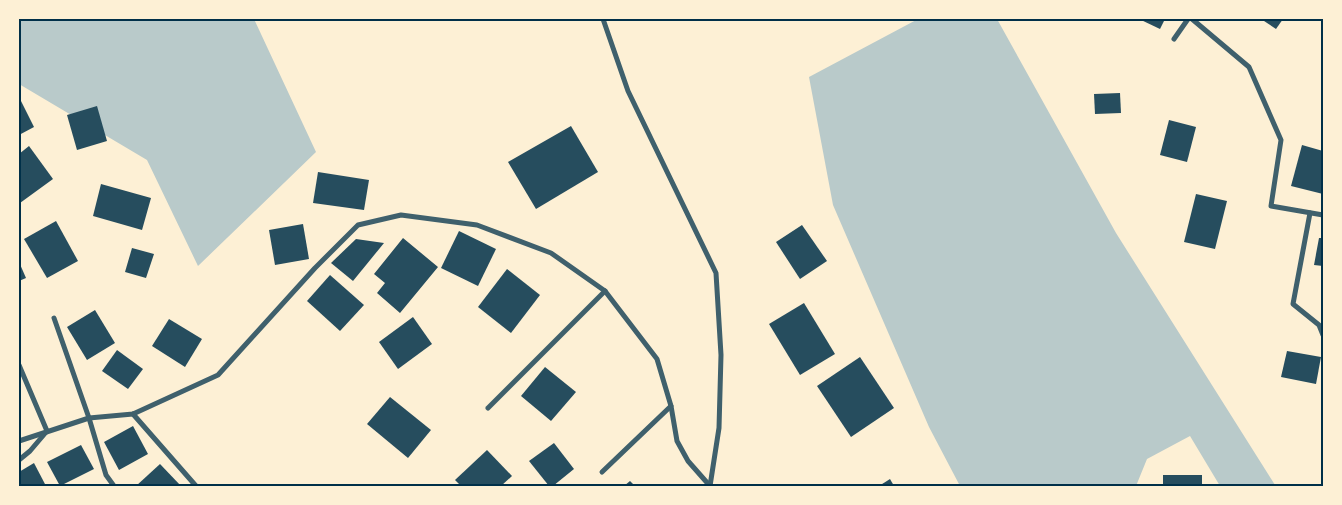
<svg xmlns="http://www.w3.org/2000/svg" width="1342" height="505" font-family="'Work Sans',sans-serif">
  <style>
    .green { fill: #b9caca }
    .building { fill: #264d5e }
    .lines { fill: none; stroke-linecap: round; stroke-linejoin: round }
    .minor { stroke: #3f606c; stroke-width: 5 }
    .neatline { fill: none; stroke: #003049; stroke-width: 2 }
  </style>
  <rect width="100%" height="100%" fill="#fdf0d5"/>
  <g class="green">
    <path d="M19,19h235l62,133 -118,114 -51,-106 -128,-76z"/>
    <path d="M918,19h79l119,214 159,252 -55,1 -30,-50 -43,23 -11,27h-176l-31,-59 -96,-222 -24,-128z"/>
  </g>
  <g class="building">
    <path d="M1139,19h26l-5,10z"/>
    <path d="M1261,19h22l-7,10z"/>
    <path d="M1120,93l1,20 -26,1 -1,-20z"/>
    <path d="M19,97l15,30 -15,8z"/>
    <path d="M97,106l10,35 -30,9 -10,-35z"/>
    <path d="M1169,120l27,7 -9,35 -27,-7z"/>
    <path d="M571,126l27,46 -62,37 -28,-47z"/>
    <path d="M1302,145l21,6v43l-32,-8z"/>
    <path d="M29,146l24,33 -33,24 -1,-49z"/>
    <path d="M318,172l51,8 -5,30 -51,-7z"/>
    <path d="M101,184l50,14 -9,32 -49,-14z"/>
    <path d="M1196,194l31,7 -12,48 -31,-7z"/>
    <path d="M56,221l22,40 -31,17 -23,-39z"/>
    <path d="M303,224l6,35 -34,6 -6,-35z"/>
    <path d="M802,225l25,36 -27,18 -24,-37z"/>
    <path d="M459,231l37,18 -18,37 -37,-18z"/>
    <path d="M403,238l35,29 -38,46 -23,-20 8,-10 -11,-9z"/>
    <path d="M1319,238h4v28l-9,-1z"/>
    <path d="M356,239l28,4 -31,38 -22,-18z"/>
    <path d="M132,248l22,6 -8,24 -21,-6z"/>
    <path d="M19,262l7,16 -7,3z"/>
    <path d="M507,269l33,26 -29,38 -33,-26z"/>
    <path d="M330,275l34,30 -24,26 -33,-30z"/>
    <path d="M804,303l31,51 -35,21 -31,-51z"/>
    <path d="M95,310l20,33 -28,17 -20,-33z"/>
    <path d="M413,317l19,27 -34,25 -19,-27z"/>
    <path d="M169,319l33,20 -17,28 -33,-21z"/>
    <path d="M117,350l26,19 -15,20 -26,-18z"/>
    <path d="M1287,351l34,6 -5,27 -35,-7z"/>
    <path d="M860,357l34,51 -43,29 -34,-51z"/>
    <path d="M545,367l31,25 -25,29 -30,-25z"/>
    <path d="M390,397l41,33 -23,28 -41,-34z"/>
    <path d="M133,426l15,28 -29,16 -15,-28z"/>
    <path d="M554,443l20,26 -21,17h-4l-20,-25z"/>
    <path d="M81,445l13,24 -34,17 -13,-24z"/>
    <path d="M487,450l25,26 -11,10h-40l-6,-6z"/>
    <path d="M34,463l12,23h-27v-14z"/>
    <path d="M160,464l21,22h-45z"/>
    <rect x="1163" y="475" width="39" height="11"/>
    <path d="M890,479l4,7h-15z"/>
    <path d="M630,481l5,5h-11z"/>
  </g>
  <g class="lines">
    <g class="minor">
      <path d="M603,19l25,72 88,182 5,82 -2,73 -9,58"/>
      <path d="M1192,19l57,48 32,73 -10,66 52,9"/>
      <path d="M1174,39l14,-20"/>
      <path d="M1310,213l-17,91 26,21 4,10"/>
      <path d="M54,318l35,100 17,57 8,11"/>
      <path d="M19,365l28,66"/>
      <path d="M488,408l117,-117"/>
      <path d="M133,414l63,72"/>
      <path d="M19,441l70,-23 44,-4 85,-39 97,-107 43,-43 43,-10 76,10 74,28 54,38 52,68 14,47 6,35 11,20 22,25"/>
      <path d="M19,460l11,-9 17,-20"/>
      <path d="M602,472l69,-66"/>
    </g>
  </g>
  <rect width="1342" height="505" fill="none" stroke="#fdf0d5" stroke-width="40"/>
  <rect x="20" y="20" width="1302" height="465" class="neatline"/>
</svg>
